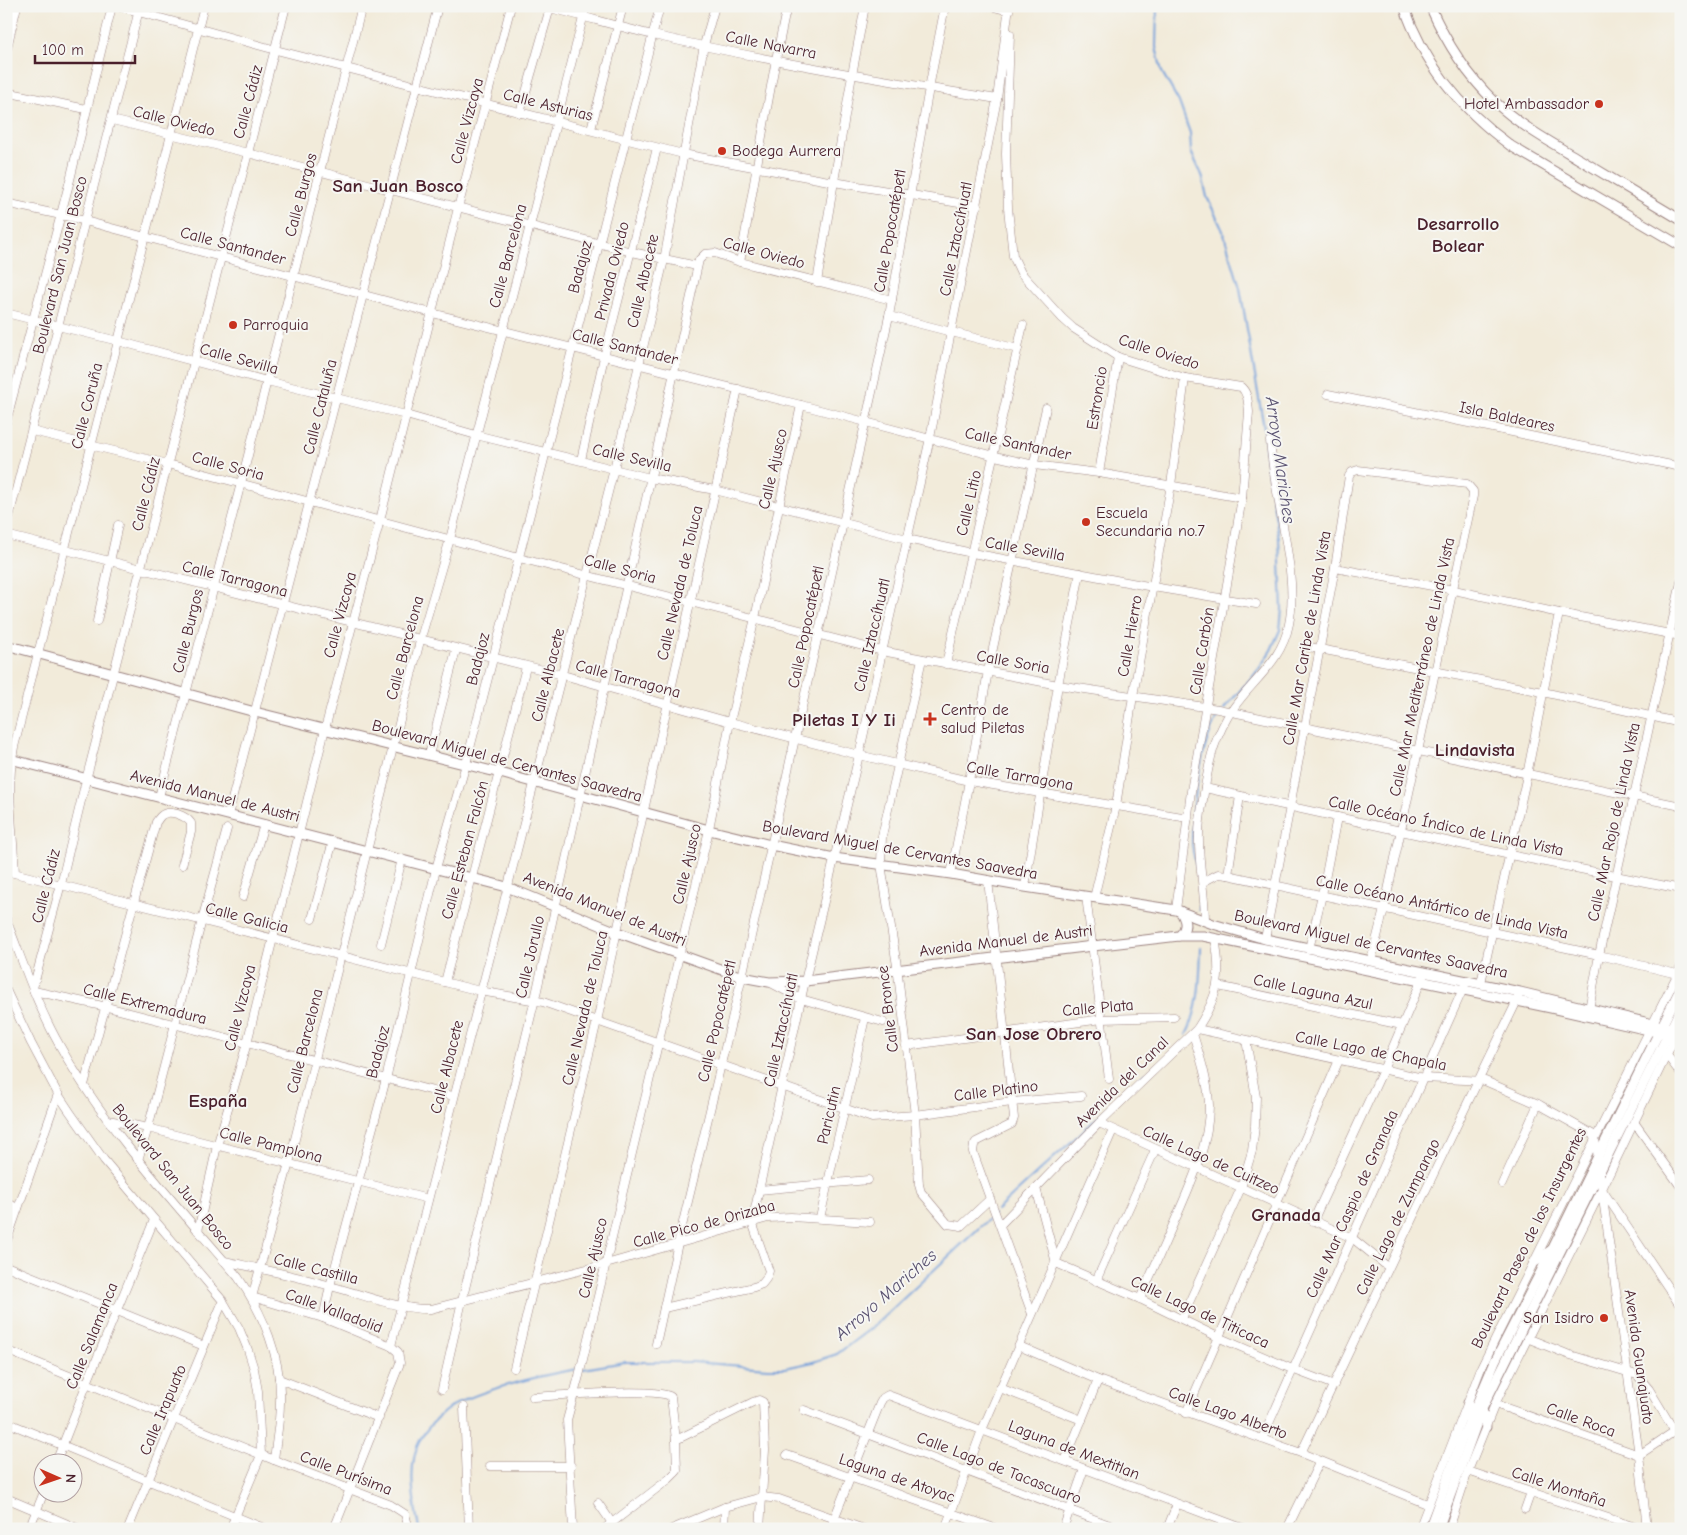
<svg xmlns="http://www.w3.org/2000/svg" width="1687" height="1535" font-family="'Comic Neue',sans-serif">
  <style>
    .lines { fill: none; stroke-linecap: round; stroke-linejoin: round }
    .stream { stroke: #719fda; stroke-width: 2 }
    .minor-casing { stroke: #9e8582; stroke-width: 9 }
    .major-casing { stroke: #9e8582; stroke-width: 11 }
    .minor { stroke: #fff; stroke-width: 8 }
    .major { stroke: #fff; stroke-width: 9 }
    .poi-dot { fill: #c8321e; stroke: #f6f6f2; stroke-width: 2 }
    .labels { text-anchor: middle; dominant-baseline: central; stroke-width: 4; stroke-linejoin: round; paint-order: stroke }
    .street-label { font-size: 16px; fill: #4a1f2b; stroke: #f6f6f2 }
    .poi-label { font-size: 16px; fill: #4a1f2b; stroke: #f6f6f2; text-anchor: start }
    .water-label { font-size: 18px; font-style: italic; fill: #5a5271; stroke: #f6f6f2 }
    .quarter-label { font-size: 19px; font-weight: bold; fill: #4a1f2b; stroke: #f6f6f2 }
  </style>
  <rect width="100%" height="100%" fill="#f6f6f2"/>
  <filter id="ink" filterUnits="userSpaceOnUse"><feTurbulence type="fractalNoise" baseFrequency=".02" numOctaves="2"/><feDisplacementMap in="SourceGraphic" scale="10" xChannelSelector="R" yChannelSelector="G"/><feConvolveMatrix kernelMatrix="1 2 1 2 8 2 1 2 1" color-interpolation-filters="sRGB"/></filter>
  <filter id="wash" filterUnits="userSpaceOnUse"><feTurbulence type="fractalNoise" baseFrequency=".0096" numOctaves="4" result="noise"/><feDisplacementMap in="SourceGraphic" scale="20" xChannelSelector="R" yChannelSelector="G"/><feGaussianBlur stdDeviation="1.12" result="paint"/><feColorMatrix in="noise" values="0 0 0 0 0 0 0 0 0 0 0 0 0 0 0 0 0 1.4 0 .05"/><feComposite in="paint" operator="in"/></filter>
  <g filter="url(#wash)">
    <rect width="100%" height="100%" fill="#f2ebda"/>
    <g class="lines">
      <g class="stream">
        <path d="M1157,6l-1,41 6,25 17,30 11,31 1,19 11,23 5,22 16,34 17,57 25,146 1,25 13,80 3,70 -2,21 -9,20 -12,19 -35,40"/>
        <path d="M1198,874c-2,-10 -5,-20 -6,-30 -1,-32 9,-107 29,-132"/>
        <path d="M1199,910l1,-11"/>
        <path d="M1186,1035c14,-26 14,-59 15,-88"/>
        <path d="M997,1210l149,-137"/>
        <path d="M583,1369l42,-7h68l74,6h18l28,-6 24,-8 37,-28 120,-112"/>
        <path d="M419,1529c-5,-28 -13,-64 2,-91 5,-8 15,-19 23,-26 23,-20 103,-38 134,-43"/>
      </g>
    </g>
  </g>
  <g filter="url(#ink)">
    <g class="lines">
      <g class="minor-casing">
        <g id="minor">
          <path d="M117,6l159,44 407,104 151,28 143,24"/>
          <path d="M542,6c37,9 74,20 111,29 114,26 229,45 344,64"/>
          <path d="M990,6l19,5"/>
          <path d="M1010,34l-4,120 2,54 5,48 8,17 41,45 11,10 45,29 67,21 56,9c7,6 7,16 8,25l-7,86 -51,293 -15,119"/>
          <path d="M6,52l11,-46"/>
          <path d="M6,92l80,17"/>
          <path d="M520,113l30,-105"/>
          <path d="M112,120l136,33 384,99 65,14"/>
          <path d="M591,129l32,-123"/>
          <path d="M6,203l64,14 362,96 369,92 194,51 39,9 65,8 143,25"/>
          <path d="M740,262c16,-85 28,-171 47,-256"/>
          <path d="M817,282l35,-207 13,-69"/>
          <path d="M6,313l112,28 149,40 139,34 70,20 174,43 65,12 192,49 65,14 181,34 103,17"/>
          <path d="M889,316l129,33"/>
          <path d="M1328,394l353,73"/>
          <path d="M6,422l64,-242 42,-174"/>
          <path d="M32,431l136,33 351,94 363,93 176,34 160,24 463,97"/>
          <path d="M581,460l23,-103 53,-209"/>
          <path d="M1099,473l19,-116"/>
          <path d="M6,529l134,-523"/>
          <path d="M6,535l557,140 167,47 129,33 110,26 219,37"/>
          <path d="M1335,568l119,22 105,23 122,23"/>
          <path d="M97,621l21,-96"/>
          <path d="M1304,646l239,46 138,31"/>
          <path d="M922,659l-40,177 -1,28 16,102 18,149 4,70 2,7 27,32 13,2 29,-27"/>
          <path d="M946,664l77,-339"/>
          <path d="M429,755l27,-105"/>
          <path d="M1205,788l305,67 171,34"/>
          <path d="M159,797l82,-314 121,-477"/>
          <path d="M228,815l210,-809"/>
          <path d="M6,871l474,120 63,11 329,116 43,-3 97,-13 69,-6"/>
          <path d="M15,873c-2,-41 -9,-86 -1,-126l190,-741"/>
          <path d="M951,874l18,-93 19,-110 58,-263"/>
          <path d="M1228,875l12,-79"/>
          <path d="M988,880l26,238 -2,6 -36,18 -2,3 -1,7 59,162"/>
          <path d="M1203,882l15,-8 10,1 371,80 78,19"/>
          <path d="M1025,887l33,-202 22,-112"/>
          <path d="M1086,896l23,183"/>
          <path d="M243,897l21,-73"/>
          <path d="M1094,898l22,-92 17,-110 38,-211 14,-107"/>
          <path d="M6,919c17,43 31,87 54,127 47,85 115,157 178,231 25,36 44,81 42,125 0,20 -4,39 -6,58"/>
          <path d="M312,919l21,-78"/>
          <path d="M1205,921c0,-29 -7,-58 -6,-87 0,-13 3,-27 5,-41 5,-30 8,-48 23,-75 19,-34 54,-52 62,-94 8,-38 -5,-89 -11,-127 -4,-19 -6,-38 -8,-56"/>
          <path d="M1265,939l70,-371 14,-92 3,-4 6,-2 109,14 6,7v5l-89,413 -13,52"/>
          <path d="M381,944l21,-85"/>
          <path d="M1309,949l13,-54 15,-78"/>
          <path d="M445,982l81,-315"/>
          <path d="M769,982l32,17 82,23"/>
          <path d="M1481,983l46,-208 32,-162"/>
          <path d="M1218,986l184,39"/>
          <path d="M33,988l28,-104 26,-108 199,-770"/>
          <path d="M6,990l25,53 27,51 12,18 34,48 119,141 16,27 9,22 6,19 4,22 3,64 -31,74"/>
          <path d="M34,991l73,16 346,89"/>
          <path d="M1588,1015l11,-60 82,-373"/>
          <path d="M1197,1029l226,49 62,3 53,23 54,30 3,5 3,19"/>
          <path d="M906,1046l196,-27 72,-2"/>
          <path d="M1666,1054l15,20"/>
          <path d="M84,1085l72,-263c2,-2 3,-5 6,-7 8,-6 24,1 29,8v9l-9,33"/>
          <path d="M108,1120l40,8 280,71"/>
          <path d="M1634,1122l47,65"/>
          <path d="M1099,1123l253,115 36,29"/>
          <path d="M138,1160l10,-32 54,-208 25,-91"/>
          <path d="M1599,1170l40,285 8,74"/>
          <path d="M1502,1184l36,-80"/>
          <path d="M1036,1188l20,75"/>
          <path d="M759,1190l109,-10"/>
          <path d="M1603,1191l78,116"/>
          <path d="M6,1203l12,5"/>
          <path d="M820,1218l45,-200"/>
          <path d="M1313,1221l70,-151 42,-98"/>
          <path d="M1000,1225l99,-102 98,-94c22,-34 25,-52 18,-91"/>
          <path d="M198,1231l19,-85 30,-103 78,-314 55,-209 78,-312 53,-202"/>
          <path d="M6,1243l52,-149"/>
          <path d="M224,1261c37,8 74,15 110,26 30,8 66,23 97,22l175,-45 162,-46 23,-1 79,5"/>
          <path d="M1056,1263l84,36 80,39 72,31 42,16"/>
          <path d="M6,1266l198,80"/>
          <path d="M1096,1281l59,-131"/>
          <path d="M1140,1299c12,-27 24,-54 36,-81 16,-37 33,-72 33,-113 -1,-25 -9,-48 -16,-71"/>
          <path d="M664,1308l90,-21 8,-3 4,-5 3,-8 -17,-49 53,-241 54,-226 71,-317 67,-339 12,-93"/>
          <path d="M323,1318l7,-32 56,-207 51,-214 29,-101 194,-758"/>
          <path d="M1182,1318l59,-130 11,-37 3,-25 1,-29 -10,-57"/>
          <path d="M1527,1338l40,16 70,21 12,14 32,53"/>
          <path d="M656,1344l22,-101 64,-266 147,-661 40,-228 16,-82"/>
          <path d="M391,1346l223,-877 50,-209 40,-215 11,-39"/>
          <path d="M1019,1346l79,34 203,73 126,51"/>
          <path d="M6,1350l268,110 117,45 14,9 4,15"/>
          <path d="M514,1368l83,-347 141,-632"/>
          <path d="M279,1379l100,39"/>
          <path d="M1000,1388l82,32"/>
          <path d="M442,1389l20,-88 73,-302 164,-739 6,-6 10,-1 25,9 152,38"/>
          <path d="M533,1397c21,-1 126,-10 138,0l5,43 1,31 -8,8 -65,50"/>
          <path d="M1495,1404l144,51 42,-28"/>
          <path d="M464,1407l5,122"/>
          <path d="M804,1410l316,119"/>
          <path d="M1186,1413l153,-353"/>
          <path d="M6,1422l260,107"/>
          <path d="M1262,1439l205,-459"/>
          <path d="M676,1440l77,-38 6,-2 4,2 2,48 -5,79"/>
          <path d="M1301,1453c71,-149 141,-299 214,-448l5,-13"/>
          <path d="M787,1455l210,74"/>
          <path d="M1065,1461l33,-81"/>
          <path d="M56,1462l31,-79 67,-163"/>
          <path d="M490,1466h81"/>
          <path d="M1468,1471l173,58"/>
          <path d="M6,1498l73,31"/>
          <path d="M598,1503l14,20"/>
          <path d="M1525,1509l6,-17"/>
          <path d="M29,1529l15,-37"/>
          <path d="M128,1529l95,-228"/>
          <path d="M334,1529l66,-166 -2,-11 -7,-6 -68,-28 -71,-21 37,-134 104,-416 27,-106 30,-102 136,-533"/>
          <path d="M573,1529l-6,-109 12,-44 129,-542 22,-112 25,-104 46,-213"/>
          <path d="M672,1529l53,-22 37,-10 17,2 85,30"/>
          <path d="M724,1529l1,-22"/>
          <path d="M830,1529l50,-126 3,-5 5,-3 357,134"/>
          <path d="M945,1529l37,-99 131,-300"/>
          <path d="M1063,1529l21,-60"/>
          <path d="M1167,1529l10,-25"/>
          <path d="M1287,1529l33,-68"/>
          <path d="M1419,1529l62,-161 200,-401"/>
          <path d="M1449,1529l19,-58 27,-67 107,-215 79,-164"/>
        </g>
      </g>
      <g class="major-casing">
        <g id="major">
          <path d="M1404,6c20,59 58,104 107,140l170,100"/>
          <path d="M1430,6c15,34 37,69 64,95 25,24 56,41 85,58 34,20 68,41 102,61"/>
          <path d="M6,645l249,67 245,61 209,57 62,15 63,13 117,16 74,13 151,23 37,14 52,15 255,53 158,38"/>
          <path d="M6,758l501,129 110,45 125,45 27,5 36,-1 288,-35 86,-10h24l348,72 124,28"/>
          <path d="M1179,936c9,-8 7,-16 1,-25"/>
          <path d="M1534,1263l17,-13"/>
          <path d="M1468,1403l1,18"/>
          <path d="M1482,1410l4,17"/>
          <path d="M1429,1529l33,-90 33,-78 58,-113 128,-261"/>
          <path d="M1438,1529l44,-120 199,-401"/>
        </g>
      </g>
      <use href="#minor" class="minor"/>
      <use href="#major" class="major"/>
    </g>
  </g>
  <g class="poi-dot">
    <circle cx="1599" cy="104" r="5"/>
    <circle cx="722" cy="151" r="5"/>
    <circle cx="233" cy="325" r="5"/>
    <circle cx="1086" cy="522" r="5"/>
    <path d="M927.5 711.5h5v5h5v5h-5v5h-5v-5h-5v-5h5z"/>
    <circle cx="1604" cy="1318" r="5"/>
  </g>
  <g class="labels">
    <g class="street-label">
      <text transform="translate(771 45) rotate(11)">Calle Navarra</text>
      <text transform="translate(248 102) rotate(-75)">Calle Cádiz</text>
      <text transform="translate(548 105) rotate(14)">Calle Asturias</text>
      <text transform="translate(174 121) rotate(14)">Calle Oviedo</text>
      <text transform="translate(467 121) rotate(-75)">Calle Vizcaya</text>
      <text transform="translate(301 195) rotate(-75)">Calle Burgos</text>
      <text transform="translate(890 231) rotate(-80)">Calle Popocatépetl</text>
      <text transform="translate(956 239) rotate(-79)">Calle Iztaccíhuatl</text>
      <text transform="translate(233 246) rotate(15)">Calle Santander</text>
      <text transform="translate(764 253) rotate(15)">Calle Oviedo</text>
      <text transform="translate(508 256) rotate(-75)">Calle Barcelona</text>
      <text transform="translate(60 265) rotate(-76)">Boulevard San Juan Bosco</text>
      <text transform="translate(580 267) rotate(-75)">Badajoz</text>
      <text transform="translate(612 271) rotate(-76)">Privada Oviedo</text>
      <text transform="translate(643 281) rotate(-77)">Calle Albacete</text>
      <text transform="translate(625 347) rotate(14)">Calle Santander</text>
      <text transform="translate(1159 352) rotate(18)">Calle Oviedo</text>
      <text transform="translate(239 359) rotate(15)">Calle Sevilla</text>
      <text transform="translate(1097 398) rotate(-81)">Estroncio</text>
      <text transform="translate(87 406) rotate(-76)">Calle Coruña</text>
      <text transform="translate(320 407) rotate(-76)">Calle Cataluña</text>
      <text transform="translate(1507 417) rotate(12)">Isla Baldeares</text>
      <text transform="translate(1018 444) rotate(12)">Calle Santander</text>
      <text transform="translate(632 458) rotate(13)">Calle Sevilla</text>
      <text transform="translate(228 466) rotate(15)">Calle Soria</text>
      <text transform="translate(773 469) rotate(-77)">Calle Ajusco</text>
      <text transform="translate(146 494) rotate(-76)">Calle Cádiz</text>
      <text transform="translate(969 503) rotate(-77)">Calle Litio</text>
      <text transform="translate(1025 549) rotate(10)">Calle Sevilla</text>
      <text transform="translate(620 569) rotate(15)">Calle Soria</text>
      <text transform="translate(235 579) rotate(14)">Calle Tarragona</text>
      <text transform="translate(680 583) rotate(-77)">Calle Nevada de Toluca</text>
      <text transform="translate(340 615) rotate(-75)">Calle Vizcaya</text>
      <text transform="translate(806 627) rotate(-78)">Calle Popocatépetl</text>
      <text transform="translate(188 631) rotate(-76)">Calle Burgos</text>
      <text transform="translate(872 635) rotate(-77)">Calle Iztaccíhuatl</text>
      <text transform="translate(1130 636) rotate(-80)">Calle Hierro</text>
      <text transform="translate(1307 638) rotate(-80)">Calle Mar Caribe de Linda Vista</text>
      <text transform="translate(405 648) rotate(-75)">Calle Barcelona</text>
      <text transform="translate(1202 651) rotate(-81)">Calle Carbón</text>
      <text transform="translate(478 659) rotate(-76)">Badajoz</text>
      <text transform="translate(1013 662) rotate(10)">Calle Soria</text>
      <text transform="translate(1422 667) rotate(-78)">Calle Mar Mediterráneo de Linda Vista</text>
      <text transform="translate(548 675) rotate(-76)">Calle Albacete</text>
      <text transform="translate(628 679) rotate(15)">Calle Tarragona</text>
      <text transform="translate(507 761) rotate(15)">Boulevard Miguel de Cervantes Saavedra</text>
      <text transform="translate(1020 776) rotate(10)">Calle Tarragona</text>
      <text transform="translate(215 796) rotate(14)">Avenida Manuel de Austri</text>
      <text transform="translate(1614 822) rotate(-78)">Calle Mar Rojo de Linda Vista</text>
      <text transform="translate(1446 826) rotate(12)">Calle Océano Índico de Linda Vista</text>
      <text transform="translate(465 850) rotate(-75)">Calle Esteban Falcón</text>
      <text transform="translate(900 850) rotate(10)">Boulevard Miguel de Cervantes Saavedra</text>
      <text transform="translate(687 864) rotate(-77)">Calle Ajusco</text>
      <text transform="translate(46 886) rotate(-76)">Calle Cádiz</text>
      <text transform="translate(1442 907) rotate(12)">Calle Océano Antártico de Linda Vista</text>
      <text transform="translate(605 909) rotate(22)">Avenida Manuel de Austri</text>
      <text transform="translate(247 918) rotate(14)">Calle Galicia</text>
      <text transform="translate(1006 941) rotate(-7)">Avenida Manuel de Austri</text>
      <text transform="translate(1371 944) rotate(12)">Boulevard Miguel de Cervantes Saavedra</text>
      <text transform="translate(530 957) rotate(-77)">Calle Jorullo</text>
      <text transform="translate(1313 992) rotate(12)">Calle Laguna Azul</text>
      <text transform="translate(145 1004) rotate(14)">Calle Extremadura</text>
      <text transform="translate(240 1008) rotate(-76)">Calle Vizcaya</text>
      <text transform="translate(585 1008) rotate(-77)">Calle Nevada de Toluca</text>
      <text transform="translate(1098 1008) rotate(-5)">Calle Plata</text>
      <text transform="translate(888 1009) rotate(-97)">Calle Bronce</text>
      <text transform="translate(717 1021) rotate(-77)">Calle Popocatépetl</text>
      <text transform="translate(781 1030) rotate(-78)">Calle Iztaccíhuatl</text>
      <text transform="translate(305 1041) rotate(-76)">Calle Barcelona</text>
      <text transform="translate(1371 1051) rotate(11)">Calle Lago de Chapala</text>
      <text transform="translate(378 1052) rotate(-76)">Badajoz</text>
      <text transform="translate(447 1067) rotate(-76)">Calle Albacete</text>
      <text transform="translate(1122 1082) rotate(-44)">Avenida del Canal</text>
      <text transform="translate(996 1091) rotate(-7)">Calle Platino</text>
      <text transform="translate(829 1115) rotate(-77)">Paricutin</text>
      <text transform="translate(271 1145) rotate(14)">Calle Pamplona</text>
      <text transform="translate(1211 1160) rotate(24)">Calle Lago de Cuitzeo</text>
      <text transform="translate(173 1177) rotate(51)">Boulevard San Juan Bosco</text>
      <text transform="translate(1352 1204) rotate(-66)">Calle Mar Caspio de Granada</text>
      <text transform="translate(1398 1217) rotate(-64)">Calle Lago de Zumpango</text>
      <text transform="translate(704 1224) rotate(-15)">Calle Pico de Orizaba</text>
      <text transform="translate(1529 1238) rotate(-64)">Boulevard Paseo de los Insurgentes</text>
      <text transform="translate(593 1258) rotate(-77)">Calle Ajusco</text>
      <text transform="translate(316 1269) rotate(14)">Calle Castilla</text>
      <text transform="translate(334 1311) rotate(20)">Calle Valladolid</text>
      <text transform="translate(1200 1312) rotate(25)">Calle Lago de Titicaca</text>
      <text transform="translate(92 1336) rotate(-68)">Calle Salamanca</text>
      <text transform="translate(1639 1357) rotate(82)">Avenida Guanajuato</text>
      <text transform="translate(163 1410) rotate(-67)">Calle Irapuato</text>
      <text transform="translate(1228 1413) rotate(20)">Calle Lago Alberto</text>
      <text transform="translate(1581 1420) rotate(20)">Calle Roca</text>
      <text transform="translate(1074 1450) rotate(21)">Laguna de Mextitlan</text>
      <text transform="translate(999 1468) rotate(21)">Calle Lago de Tacascuaro</text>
      <text transform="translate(346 1473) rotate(21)">Calle Purísima</text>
      <text transform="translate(897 1478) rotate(19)">Laguna de Atoyac</text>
      <text transform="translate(1559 1487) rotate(18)">Calle Montaña</text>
    </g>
    <g class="poi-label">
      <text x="1589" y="104" text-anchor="end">Hotel Ambassador</text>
      <text x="732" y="151">Bodega Aurrera</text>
      <text x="243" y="325">Parroquia</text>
      <text x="1096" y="513">Escuela<tspan x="1096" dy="18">Secundaria no.7</tspan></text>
      <text x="941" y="710">Centro de<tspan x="941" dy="18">salud Piletas</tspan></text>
      <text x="1594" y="1318" text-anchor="end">San Isidro</text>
    </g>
    <g class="water-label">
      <text transform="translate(1280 460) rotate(82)">Arroyo Mariches</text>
      <text transform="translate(886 1295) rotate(-41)">Arroyo Mariches</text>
    </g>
    <g class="quarter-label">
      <text x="398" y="186">San Juan Bosco</text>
      <text x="1458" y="224">Desarrollo<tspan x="1458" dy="22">Bolear</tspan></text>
      <text x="844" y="720">Piletas I Y Ii</text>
      <text x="1475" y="750">Lindavista</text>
      <text x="1034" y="1034">San Jose Obrero</text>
      <text x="218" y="1101">España</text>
      <text x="1286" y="1215">Granada</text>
    </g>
  </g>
  <rect width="1687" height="1535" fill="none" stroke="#f6f6f2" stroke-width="25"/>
  <g transform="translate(58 1478) rotate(92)"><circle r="24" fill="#f6f6f2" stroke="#b1a0a2"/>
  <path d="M0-4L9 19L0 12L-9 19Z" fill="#c8321e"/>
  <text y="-8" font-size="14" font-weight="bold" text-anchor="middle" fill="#4a1f2b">N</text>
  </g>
  <path d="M35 55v8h100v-8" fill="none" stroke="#4a1f2b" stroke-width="2.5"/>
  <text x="42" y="55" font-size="15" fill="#4a1f2b" stroke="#f6f6f2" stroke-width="4" paint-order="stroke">100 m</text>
</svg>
